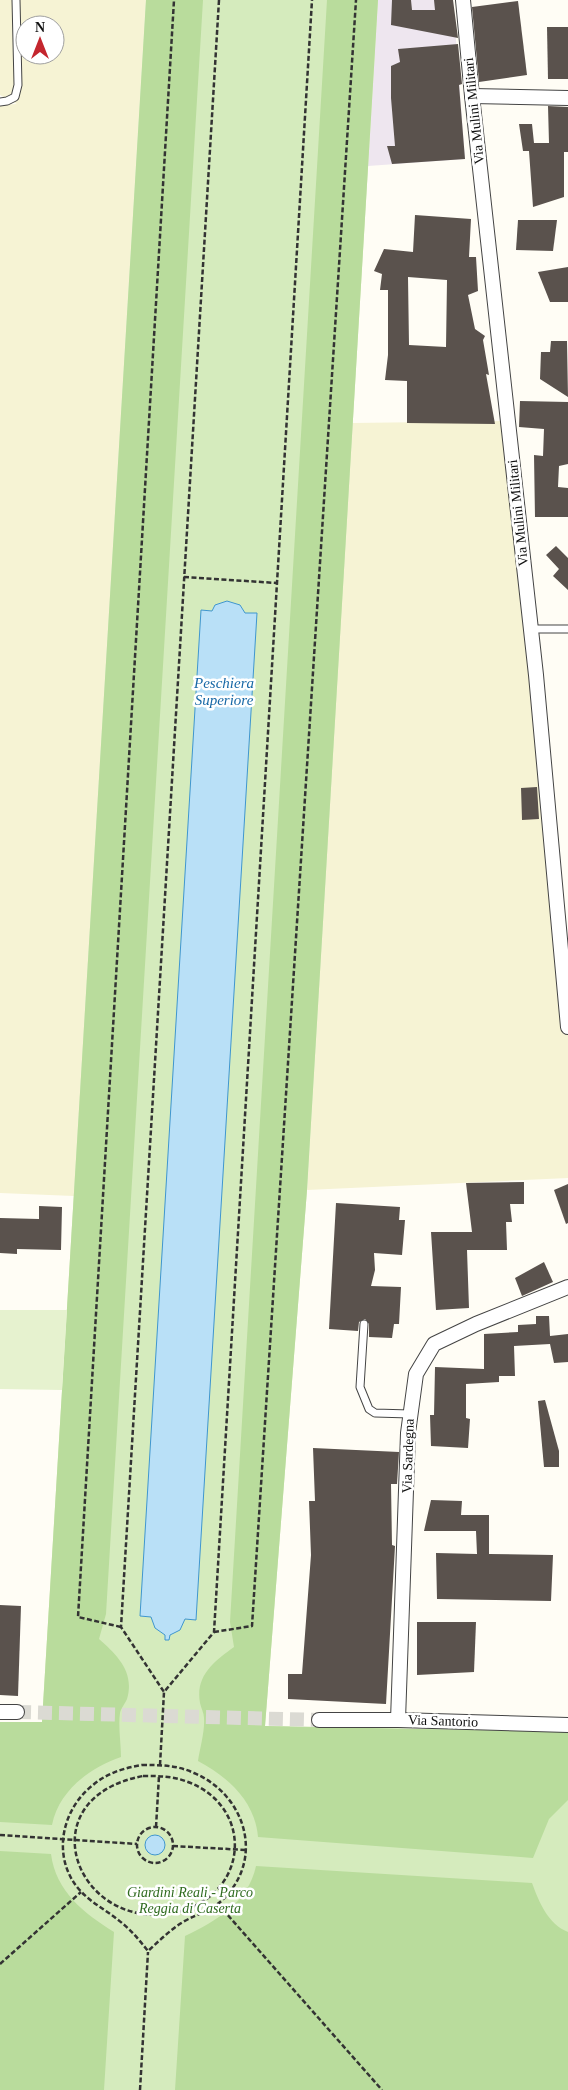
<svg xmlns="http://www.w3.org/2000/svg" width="568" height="2090" font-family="Georgia,serif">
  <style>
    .industrial { fill: #eee6ef }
    .farmland { fill: #f6f3d4; fill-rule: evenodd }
    .green { fill: #d5ebbd }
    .forest { fill: #b9dc9c }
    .pitch { fill: #e6f2cf }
    .water { fill: #b9e0f7; stroke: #3f96cf }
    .building { fill: #5a524d; fill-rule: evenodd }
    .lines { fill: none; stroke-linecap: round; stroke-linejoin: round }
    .street-tunnel { stroke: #dbdad3; stroke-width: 14; stroke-dasharray: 14 7; stroke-linecap: butt }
    .lane-casing { stroke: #444; stroke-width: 9 }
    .street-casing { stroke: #444; stroke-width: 16 }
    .path { stroke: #333; stroke-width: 2.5; stroke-dasharray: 5 2.5; stroke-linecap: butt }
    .lane { stroke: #fff; stroke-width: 7 }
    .street { stroke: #fff; stroke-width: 14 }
    .labels { text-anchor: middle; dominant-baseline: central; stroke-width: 5; stroke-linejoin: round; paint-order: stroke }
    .street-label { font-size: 14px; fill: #111; stroke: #fff }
    .park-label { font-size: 14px; font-style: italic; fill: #2f6b1f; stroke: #fff }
    .water-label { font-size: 15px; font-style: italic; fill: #1768a6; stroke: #fff }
  </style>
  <rect width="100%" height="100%" fill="#fffdf5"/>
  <path class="industrial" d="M378,0h75l12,159 -97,7z"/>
  <g class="farmland">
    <path d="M0,0h146l-72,1196 -74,-3v-1088l17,-1 -17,-9zM25,25h30v30h-30z"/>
    <path d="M507,421l61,606v151l-261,12 45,-767z"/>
  </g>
  <path class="green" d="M146,0h232l-71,1190 -42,536 303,6v358h-568v-368h42z"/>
  <g class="forest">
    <path d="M146,0h57l-97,1614 -7,25c18,16 36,33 28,60 -2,5 -6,9 -7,14 -2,13 1,30 1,44 -31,11 -62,33 -69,68l-52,-3v-100h42z"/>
    <path d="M327,0h51l-71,1190 -42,536 303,6v68l-19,19 -16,39 -275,-21c-3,-36 -30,-60 -60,-76 2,-13 7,-30 6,-43 0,-5 -3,-10 -4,-15 -5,-28 15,-42 34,-56l-4,-25z"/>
    <path d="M0,1851l51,3c5,38 33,59 63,78l-10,158h-104z"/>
    <path d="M256,1866l276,17c7,19 16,41 36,49v158h-393l10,-154c31,-15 63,-33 71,-70z"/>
  </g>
  <path class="pitch" d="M0,1310h67l-5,80 -62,-1z"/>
  <g class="water">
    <path d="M227,601l13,4 5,8h12l-61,1007 -11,-1 -5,11 -10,5 -1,5h-4v-5l-10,-7 -4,-11 -11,-1 61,-1006 11,1 3,-6z"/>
    <circle cx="155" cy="1845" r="10"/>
  </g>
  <g class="building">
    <path d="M392,0h19l1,10h23l-1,-10h19l5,38 -67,-13z"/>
    <path d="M518,1l9,74 -48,7 -7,-75z"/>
    <path d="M547,27h21v52h-20z"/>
    <path d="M458,44l4,40 -3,1 6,74 -73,5 -5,-18h8l-4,-48v-32l9,-4 -2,-13z"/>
    <path d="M548,106l20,1v45h-4v45l-31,10 -4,-56h-6l-4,-27h13l2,19h15z"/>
    <path d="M415,215l56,4 -2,38h7l2,34 -10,4 7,34 10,7 -2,4 6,35 -3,-1 9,50 -88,-1v-42l-22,-1 3,-25v-65h-8l2,-16 -8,-3 10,-22 29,3zM408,277l39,3 -1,67 -37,-2z"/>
    <path d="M518,220h39l-4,31 -37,-1z"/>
    <path d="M568,267v35h-18l-12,-30z"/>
    <path d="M551,341h16l1,56 -28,-18 1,-27h9z"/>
    <path d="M520,401l48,1v62l-9,2 -1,21 10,1v29h-33l-1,-62 9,1 1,-27 -25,-2z"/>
    <path d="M556,546l12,12v32l-15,-14 6,-7 -13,-14z"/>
    <path d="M537,787l2,32 -17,1 -1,-32z"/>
    <path d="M524,1182v22h-14l2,18h-6l1,28h-40l2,58 -33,2 -5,-78h41l-6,-49z"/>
    <path d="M568,1184v39l-2,1 -12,-34z"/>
    <path d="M336,1203l64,4 -1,13h6l-3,35 -28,-2 1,17 -4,16 30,1 -2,37h-5l-2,14 -23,-1v-13l-4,-5 -6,3 -1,9 -29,-2z"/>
    <path d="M39,1206l23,1 -1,43 -44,-1v5l-17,-1v-35l39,1z"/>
    <path d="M544,1262l9,20 -31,14 -7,-18z"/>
    <path d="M536,1316h13l1,20 18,-2v28l-14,1 -4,-19 -36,2 1,30h-16v6l-33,2v34l4,1 -2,29 -37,-2 -1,-31h4l1,-48 49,2v-35l34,-2v-7l18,-1z"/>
    <path d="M545,1400l14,51v16h-15l-6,-66z"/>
    <path d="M313,1448l86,4 -2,32h-6l1,61 3,1 -9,158 -98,-5v-25h14l9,-119 -2,-54h6z"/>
    <path d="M431,1500l31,1 -1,14h28v39l64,1 -2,46 -114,-2 -1,-46 41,1 -1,-23h-52z"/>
    <path d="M0,1605l21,1 -3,90 -18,-1z"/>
    <path d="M417,1622h59l-2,50 -57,3z"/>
  </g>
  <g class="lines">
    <path class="street-tunnel" d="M17,1712l302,8"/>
    <g class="lane-casing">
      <g id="lane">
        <path d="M0,102l7,-1 8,-4 3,-12 -2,-85"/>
        <path d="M531,629h37"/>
        <path d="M364,1324l-4,63 9,22 6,4 35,1"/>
      </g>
    </g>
    <g class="street-casing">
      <g id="street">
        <path d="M463,0l9,96 64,579 32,352"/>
        <path d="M472,96l96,2"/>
        <path d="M0,1712h17"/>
        <path d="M319,1720h79l170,5"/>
        <path d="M398,1720l10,-287 8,-59 18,-30 42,-20 92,-37"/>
      </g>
    </g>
    <g class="path">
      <path d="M219,0l-98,1627 43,65 50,-60 98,-1632"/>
      <path d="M184,577l93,6"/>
      <path d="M121,1627l-43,-10 96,-1617"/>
      <path d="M214,1632l38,-6 104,-1626"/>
      <path d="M142,1765c18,0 35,0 52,8 48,20 70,79 34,121 -14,17 -28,18 -45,28 -13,8 -24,19 -35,29 -8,-10 -16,-20 -26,-28 -15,-13 -32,-20 -45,-36 -25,-32 -15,-78 16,-102 14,-12 31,-17 49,-20z"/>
      <path d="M160,1765l4,-73"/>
      <path d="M143,1776c16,0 30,0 45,6 66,25 61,110 -7,129 -102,28 -159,-112 -38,-135z"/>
      <path d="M156,1827l3,-51"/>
      <circle cx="155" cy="1845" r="18"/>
      <path d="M0,1835l137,9"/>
      <path d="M173,1846l73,4"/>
      <path d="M218,1904l164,186"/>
      <path d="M0,1964l81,-72"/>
      <path d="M140,2090l8,-138"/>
    </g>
    <use href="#lane" class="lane"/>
    <use href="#street" class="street"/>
  </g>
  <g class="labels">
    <g class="street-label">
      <text transform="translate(474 111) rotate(-96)">Via Mulini Militari</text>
      <text transform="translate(518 513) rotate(-96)">Via Mulini Militari</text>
      <text transform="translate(408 1456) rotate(-88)">Via Sardegna</text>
      <text transform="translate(443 1721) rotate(2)">Via Santorio</text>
    </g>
    <g class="park-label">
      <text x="190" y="1892">Giardini Reali - Parco<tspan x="190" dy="16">Reggia di Caserta</tspan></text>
    </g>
    <g class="water-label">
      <text x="224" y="683">Peschiera<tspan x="224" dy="17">Superiore</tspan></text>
    </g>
  </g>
  <g transform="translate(40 40)"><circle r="24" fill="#ffffff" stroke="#a0a0a0"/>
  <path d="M0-4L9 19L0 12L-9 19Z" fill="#c4262e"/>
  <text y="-8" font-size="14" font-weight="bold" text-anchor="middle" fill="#111111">N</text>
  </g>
</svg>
